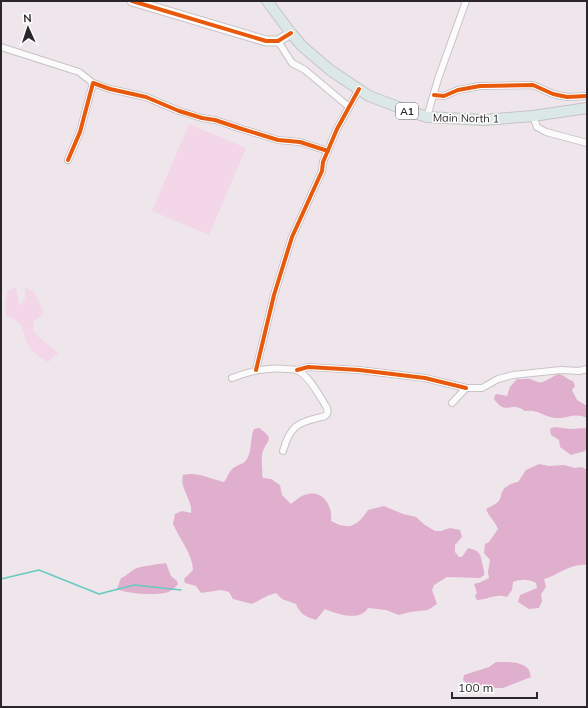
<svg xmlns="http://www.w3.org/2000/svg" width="588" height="708" font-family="Mulish,sans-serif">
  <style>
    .green { fill: #f3d7e8 }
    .forest { fill: #e0afce }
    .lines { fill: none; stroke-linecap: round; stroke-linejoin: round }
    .stream { stroke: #67cabe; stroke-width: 1.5 }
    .street-casing { stroke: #c9c2c6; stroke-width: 8 }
    .secondary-casing { stroke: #c9c2c6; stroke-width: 11 }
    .primary-casing { stroke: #c6c3c5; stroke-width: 12 }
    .street { stroke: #fcfbfc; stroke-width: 6 }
    .secondary { stroke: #fcfbfc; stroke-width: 9 }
    .primary { stroke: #dce8e7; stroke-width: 10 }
    .cycleway-casing { stroke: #fff; stroke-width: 6 }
    .cycleway { stroke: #e8590c; stroke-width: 4 }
    .labels { text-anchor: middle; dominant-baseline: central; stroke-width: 3; stroke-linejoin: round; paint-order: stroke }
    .shield { fill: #fff; stroke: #6b6769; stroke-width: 1 }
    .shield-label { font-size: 10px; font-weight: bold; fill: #2b2629 }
    .street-label { font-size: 11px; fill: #2b2629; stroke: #fff }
  </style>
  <rect width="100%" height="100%" fill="#eee6eb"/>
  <g class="green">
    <path d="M189,124l57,24 -37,87 -57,-24z"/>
    <path d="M16,287l3,19 6,-7v-12l9,5 10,21 -11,9v9l8,8 17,14 -10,9c-6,-4 -14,-8 -18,-14 -10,-16 -2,-24 -24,-32l-1,-14 3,-11z"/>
  </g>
  <g class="forest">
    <path d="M559,374c6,2 9,6 14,7l2,5 -3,4 5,10 10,6v12c-14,-6 -18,1 -32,0 -13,-2 -17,-9 -30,-7 -15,-11 -18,6 -31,-12l1,-4 2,-1 10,2 3,-9 7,-8c4,1 10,-1 13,0 6,2 9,5 15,2 5,-2 9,-6 14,-7z"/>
    <path d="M554,427l17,2 16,-1v19l-2,4 -14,4 -11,-8 -1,-7 -8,-5 -1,-6z"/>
    <path d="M259,428c19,13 5,12 3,27 -1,7 1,13 0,20l1,3 8,1 9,6 2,10 9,9c4,-3 8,-7 13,-9 18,-7 29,10 27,26 19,10 26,5 37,-11l16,-4 19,8 13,3 9,8 10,6h6l9,-3 10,2 2,7 -7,8v7l4,5h3l6,-9c13,3 12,6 15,18 0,4 2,5 1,9l-4,3 -33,-1 -13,8 -2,5 5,14 -9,6 -18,2 -11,3 -13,-5 -18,-2c-8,14 -31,6 -43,1l-9,11c-10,-3 -16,-6 -20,-16l-14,-5 -6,-6 -9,3 -15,8 -19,-5 -4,-7 -8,-2 -20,3 -5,-7 -11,-3 -1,-4 9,-9c-1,-17 -13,-30 -20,-46l2,-10 7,-3 9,2c2,-13 -12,-25 -8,-38 14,-4 28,4 41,7 4,-5 5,-12 11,-15 6,-4 10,-3 13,-10 4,-9 2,-19 6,-28z"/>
    <path d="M539,464l10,2 15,-1 11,3 7,-1 5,3v95c-17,-2 -28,10 -43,14l2,8 -5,7 1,7 -3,7 -10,1 -11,-7 2,-7 17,-7 -1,-5c-7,-4 -15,-4 -23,-1l-1,8 -5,7c-11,-4 -20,3 -30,3l-2,-4 2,-3 -3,-9 7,-2 8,-4 -1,-6 2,-12 -6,-7 1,-9 4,-2 9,-13c-3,-8 -9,-12 -12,-20 5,-3 12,-5 14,-10 1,-2 1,-5 2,-7 3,-6 10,-9 16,-10l8,-12z"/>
    <path d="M166,563l5,13 6,5 1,3c-4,5 -8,8 -13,9 -12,2 -38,1 -48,-4l4,-11c6,-2 10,-8 16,-10 6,-2 22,-4 29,-5z"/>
    <path d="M496,662c10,0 27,-1 33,8 1,2 1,5 2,7l-28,11h-8l-14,-3 -13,-1 -5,-4 1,-5 25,-8z"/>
  </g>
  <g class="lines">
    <path class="stream" d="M1,579l38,-9 60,24 35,-9 47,5"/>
    <g class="street-casing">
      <g id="street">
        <path d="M278,41l14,22 13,7 44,37"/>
        <path d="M1,47l78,25 14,11"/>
        <path d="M434,95l10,1 14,-6 22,-4 53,-1 20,9 14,3 20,-1"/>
        <path d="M533,116l4,11 9,5 41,11"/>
        <path d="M427,117l11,-38 28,-78"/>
        <path d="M68,160l12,-28 13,-49 17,6 36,8 33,14 23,7 13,2 27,9 36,11 22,2 28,9"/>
        <path d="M256,370l18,-75 18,-58 30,-66 1,-9 14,-33 22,-40"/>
        <path d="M297,370l11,-3 51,3 66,8 41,10"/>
        <path d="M232,378c19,-7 35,-11 55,-9 2,0 6,0 9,1 11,3 22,23 28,33 3,4 6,9 1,13 -26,7 -34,7 -42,35"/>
        <path d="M452,403l14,-15h16l16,-9 15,-4 48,-5 18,1 8,-2"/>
      </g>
    </g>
    <g class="secondary-casing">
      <path id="secondary" d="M132,1l134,40h12l13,-8"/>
    </g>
    <g class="primary-casing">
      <path id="primary" d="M267,1l24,32 11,13 28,24 39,26 37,14 21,7 57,3 49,-4 54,-8"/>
    </g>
    <use href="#street" class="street"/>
    <use href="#secondary" class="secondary"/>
    <use href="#primary" class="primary"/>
    <g class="cycleway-casing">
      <g id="cycleway">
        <path d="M132,1l134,40h12l13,-8"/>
        <path d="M434,95l10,1 14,-6 22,-4 53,-1 20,9 14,3 20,-1"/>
        <path d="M68,160l12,-28 13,-49 17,6 36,8 33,14 23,7 13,2 27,9 36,11 22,2 28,9"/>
        <path d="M256,370l18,-75 18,-58 30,-66 1,-9 14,-33 22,-40"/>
        <path d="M297,370l11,-3 51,3 66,8 41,10"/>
      </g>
    </g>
    <use href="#cycleway" class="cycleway"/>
  </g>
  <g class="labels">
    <rect class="shield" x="396" y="103" width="22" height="16" rx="3"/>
    <g class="shield-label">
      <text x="407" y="111">A1</text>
    </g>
    <g class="street-label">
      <text transform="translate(466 118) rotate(1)">Main North 1</text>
    </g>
  </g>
  <rect width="588" height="708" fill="none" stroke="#2b2629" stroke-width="4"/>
  <g transform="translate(28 28) rotate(357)" stroke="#ffffff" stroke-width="3" paint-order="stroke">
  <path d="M0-3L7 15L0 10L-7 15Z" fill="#2b2629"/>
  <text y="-6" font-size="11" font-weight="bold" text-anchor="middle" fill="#2b2629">N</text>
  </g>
  <path d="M452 692v6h85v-6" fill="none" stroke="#2b2629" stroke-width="2"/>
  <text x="458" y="692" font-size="12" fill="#2b2629" stroke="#ffffff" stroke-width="3" paint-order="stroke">100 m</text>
</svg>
